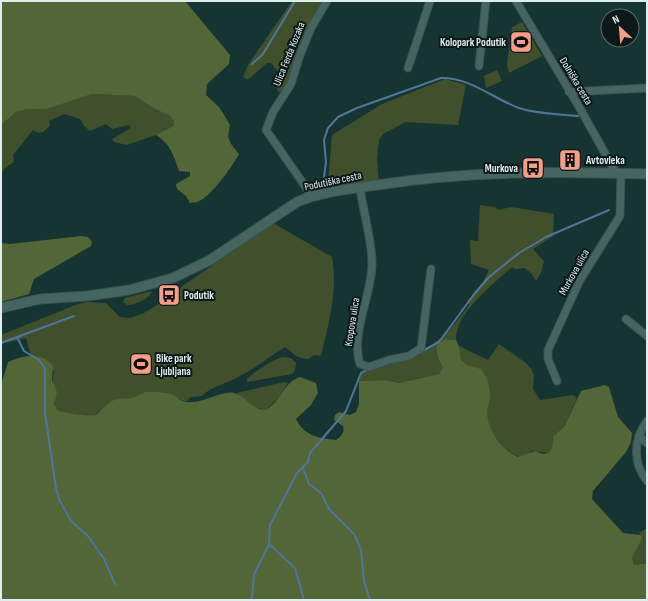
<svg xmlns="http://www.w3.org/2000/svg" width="648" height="601" font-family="'Sofia Sans Condensed',sans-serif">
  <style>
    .green { fill: #41502c }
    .forest { fill: #536637 }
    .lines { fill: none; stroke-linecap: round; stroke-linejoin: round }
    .stream { stroke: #4f769c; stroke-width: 2 }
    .minor-casing { stroke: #395250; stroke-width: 9 }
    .tertiary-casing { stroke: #395250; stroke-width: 11 }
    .minor { stroke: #466561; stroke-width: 7 }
    .tertiary { stroke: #466561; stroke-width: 9 }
    .labels { text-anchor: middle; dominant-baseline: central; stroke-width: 4; stroke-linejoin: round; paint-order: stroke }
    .poi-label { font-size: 11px; font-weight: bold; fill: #ddeeec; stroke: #0c1918; text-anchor: start }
    .street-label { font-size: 11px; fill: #ddeeec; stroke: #0c1918 }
  </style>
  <rect width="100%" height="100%" fill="#163431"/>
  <g class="green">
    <path d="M292,1h32l-39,90 -7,1 -2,-7 3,-4 -2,-2 2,-6 -8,-10h-4l-17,15 -3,1 -4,-2 5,-12z"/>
    <path d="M522,22l20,34 -33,17 -2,-8 5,-38z"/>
    <path d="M497,70l5,11 -16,7 -2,-12z"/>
    <path d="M445,79l21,6 -8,40 -52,-3 -23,12 -4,6 -2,19 2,22 -44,6 -2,-5h-5l4,-47 50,-31z"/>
    <path d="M92,94l43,2 18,12 17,8 4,5v5l-7,5 -40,14 -13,-3 -2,-3 19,-11 -2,-3 -17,4 -6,-5 -16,7 -6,-5 -4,-7 -16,-5 -15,7 1,5 -7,6 -4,1 -6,-3 -20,25 1,7 -8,5 -5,7v-49l2,-2 13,-11 12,-3h19z"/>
    <path d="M480,205l15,2 3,3 13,-3 43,7 -1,22 -20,13 11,12 -3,11 -5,9 -4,-7 -7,-6 -10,1 -3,-2c-18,17 -57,46 -56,73l-11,-1 -9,7 2,12 5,10 -4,6 -40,9 -14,-3 -26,1 1,-6c19,-13 43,-15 63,-25 21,-11 33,-27 46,-45l-1,-5 15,-18 6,-12 -18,-6 -1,-24 8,1z"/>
    <path d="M273,223l59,34c6,36 -3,64 -11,99l-7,-1 -5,4c-12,0 -15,-5 -24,-12 -15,9 -29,21 -45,29 -13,8 -27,9 -38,20l-11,1 -5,5 -9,-4 -79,14 -5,4 -32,2 -6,-8c0,-12 -4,-27 -1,-38l-16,-16h-7l-5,-18 -25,6v-9l77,-31 9,-2 19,1 14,14 10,1 14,-5 26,-16 14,-12z"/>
    <path d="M152,291c-3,8 -17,14 -25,14l-4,-3 2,-4z"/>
    <path d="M499,344l27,19 5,6 3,6 -1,14 7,11 33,-5 4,3 -13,29 -11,9 -1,12 -4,5 -16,-2 -6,5 -7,1c-18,-8 -33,-28 -32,-48 1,-9 3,-15 2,-25l-28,-24 -2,-14 29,14z"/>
    <path d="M282,357l9,1 5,5 -1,7 -3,4 -45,8v-3c8,-8 24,-18 35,-22z"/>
    <path d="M284,382l4,1 -11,17 -12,10 -11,-3 -17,-14z"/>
    <path d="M647,528v35l-13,2 -2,-7c3,-8 8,-15 9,-23l-2,-2z"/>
  </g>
  <g class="forest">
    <path d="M1,1h184l45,54 -1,9 -22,20 -1,11 13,12 7,11 4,7 -2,11 3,8 8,10c-6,11 -28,43 -40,47 -2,2 -6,1 -9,2l-4,-7 -9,-7 -1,-5 14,-8v-4l-11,-1c-5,-15 -9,-28 -23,-36l18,-9v-5l-4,-5 -17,-8 -18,-12 -43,-2 -45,15h-19l-12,3 -15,13z"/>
    <path d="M81,236l7,1 4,5 -1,4 -57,33 -5,15 -28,8v-59l9,1z"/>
    <path d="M445,339l11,1 3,6 2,14 8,6 12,3c6,8 10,18 9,29 0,4 -2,8 -3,12 0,20 14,39 31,47l17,-6 8,3 5,-1 4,-5 1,-12 11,-9 17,-36 24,-6 4,2 9,30 14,16 -1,9 -5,10 -33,39 -1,8 31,34 18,2 1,3 -10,20 2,7 13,-2v37h-646v-215l7,-23c17,-7 33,-11 45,4l-1,14 5,12 -3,12 3,6c5,3 34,7 38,5 7,-4 12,-12 19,-15 7,-3 15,0 21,-3 5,-2 7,-4 11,-5 5,-1 23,1 28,3 4,3 7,7 13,7 17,2 35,-12 47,-9 12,2 15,16 31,17 17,-8 16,-26 35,-33l16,6 2,10 -7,12 -15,14c8,17 23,19 40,21 5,-4 9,-7 7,-14l-9,-6 1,-5 4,-3 11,3 6,-3 3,-8v-23l26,-1 14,3 40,-9 4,-6 -5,-10 -2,-12z"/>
  </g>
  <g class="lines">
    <g class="stream">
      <path d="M252,64l11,-10 32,-53"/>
      <path d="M323,184l3,-22 -2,-22 4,-12 10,-11 19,-9 84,-30c28,-1 53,21 78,30 17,6 41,6 59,8"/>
      <path d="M17,337l7,14 15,9 6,9v44l11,75 3,11 12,22 17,15 16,23 11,25"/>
      <path d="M1,343l73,-27"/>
      <path d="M413,356l26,-14 36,-49 14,-16 30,-24 27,-16 63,-27"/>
      <path d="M303,468l6,16 12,9 8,16 25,25 7,16 3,31 6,19"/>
      <path d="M269,544l26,24 9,32"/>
      <path d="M250,600l2,-3 2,-22 15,-31 1,-19 27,-52 11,-11 2,-9 36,-42 15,-38 8,-4"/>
    </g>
    <g class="minor-casing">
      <g id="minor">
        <path d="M516,1l62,104 38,68"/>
        <path d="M479,66l7,-65"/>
        <path d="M408,68l22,-67"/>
        <path d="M569,92l78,-4"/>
        <path d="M360,187c3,26 12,51 12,77 0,31 -22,70 -12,100l9,3 20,-7 20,-4 12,-8 10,-79"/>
        <path d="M312,196l-46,-66 7,-18 18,-28 9,-29 11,-27 16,-27"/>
        <path d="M626,319l21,17"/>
        <path d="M557,381l-9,-22v-9l32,-70 40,-64 1,-43"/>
        <path d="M647,421c-14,19 -14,42 0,60"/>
        <path d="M639,436l8,7"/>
      </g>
    </g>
    <g class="tertiary-casing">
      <path id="tertiary" d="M1,308l39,-9 47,-3 42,-6 44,-12 37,-18 87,-58c26,-11 53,-13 80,-17 90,-14 180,-14 270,-11"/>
    </g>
    <use href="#minor" class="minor"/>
    <use href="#tertiary" class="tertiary"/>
  </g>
  <defs>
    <g id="stadium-square" transform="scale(1.15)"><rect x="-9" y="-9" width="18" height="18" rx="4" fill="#f49e88" stroke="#0c1918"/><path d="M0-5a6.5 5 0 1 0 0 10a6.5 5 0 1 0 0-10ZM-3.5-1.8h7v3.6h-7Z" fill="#111"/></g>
    <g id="building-square" transform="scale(1.15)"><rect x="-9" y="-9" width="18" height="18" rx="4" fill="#f49e88" stroke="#0c1918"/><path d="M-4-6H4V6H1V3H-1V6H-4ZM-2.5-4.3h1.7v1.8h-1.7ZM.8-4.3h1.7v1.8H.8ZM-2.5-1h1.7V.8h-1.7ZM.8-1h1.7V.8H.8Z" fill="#111"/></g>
    <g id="bus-square" transform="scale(1.15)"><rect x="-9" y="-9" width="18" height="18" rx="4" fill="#f49e88" stroke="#0c1918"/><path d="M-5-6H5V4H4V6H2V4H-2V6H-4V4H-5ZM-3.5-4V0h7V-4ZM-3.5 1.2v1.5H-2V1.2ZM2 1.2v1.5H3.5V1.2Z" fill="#111"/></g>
  </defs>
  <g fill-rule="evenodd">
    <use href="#stadium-square" x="521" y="42"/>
    <use href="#building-square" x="570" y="160"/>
    <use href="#bus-square" x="533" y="168"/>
    <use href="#bus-square" x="169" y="295"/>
    <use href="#stadium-square" x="141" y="364"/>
  </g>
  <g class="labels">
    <g class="poi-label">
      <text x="506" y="42" text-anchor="end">Kolopark Podutik</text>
      <text x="586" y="160">Avtovleka</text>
      <text x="518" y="168" text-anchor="end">Murkova</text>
      <text x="184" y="295">Podutik</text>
      <text x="156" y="358">Bike park<tspan x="156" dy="13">Ljubljana</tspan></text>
    </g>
    <g class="street-label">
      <text transform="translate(289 54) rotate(-68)">Ulica Ferda Kozaka</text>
      <text transform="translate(576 81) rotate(59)">Dolniška cesta</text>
      <text transform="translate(333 181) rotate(-12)">Podutiška cesta</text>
      <text transform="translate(574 272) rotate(-61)">Murkova ulica</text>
      <text transform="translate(352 322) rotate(-81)">Kropova ulica</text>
    </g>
  </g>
  <rect width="648" height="601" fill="none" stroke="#ddeeec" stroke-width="4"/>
  <g transform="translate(620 28) rotate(334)"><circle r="19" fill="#0c1918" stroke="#606e6d"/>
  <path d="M0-3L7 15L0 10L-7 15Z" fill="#f49e88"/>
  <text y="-6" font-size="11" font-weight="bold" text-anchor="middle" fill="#ddeeec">N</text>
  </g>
</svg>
